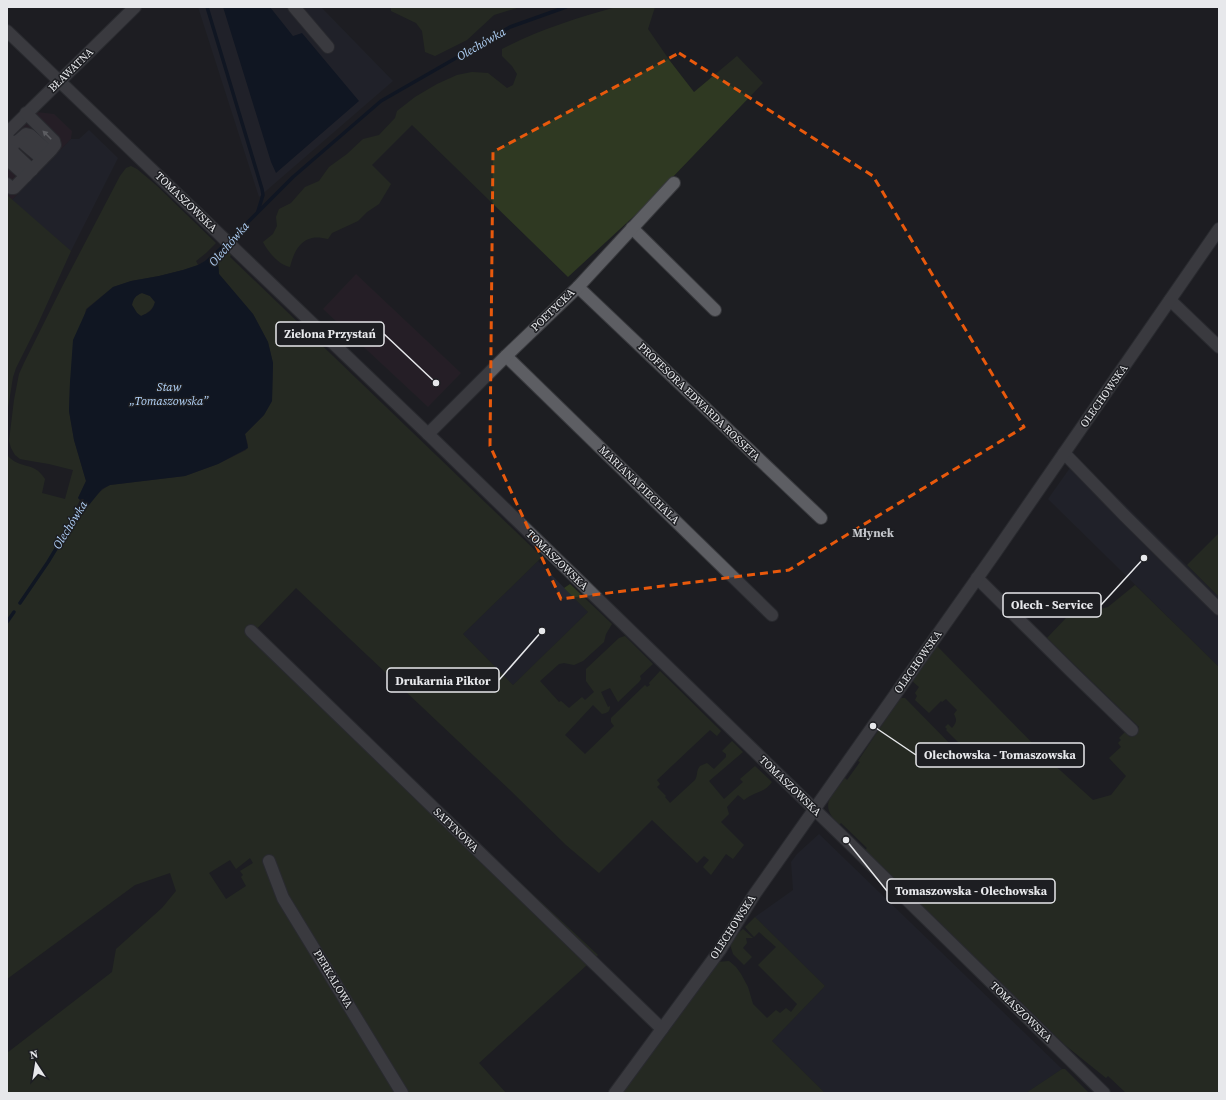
<svg xmlns="http://www.w3.org/2000/svg" width="1226" height="1100" font-family="'Source Serif 4',serif">
  <style>
    .commercial { fill: #2f202a }
    .built { fill: #252731 }
    .green { fill: #2f3922; fill-rule: evenodd }
    .water { fill: #000e23; fill-rule: evenodd }
    .lines { fill: none; stroke-linecap: round; stroke-linejoin: round }
    .stream { stroke: #000e23; stroke-width: 3.5 }
    .minor-casing { stroke: #38393d; stroke-width: 14 }
    .minor { stroke: #5d5e63; stroke-width: 12 }
    .oneway { fill: #a9aaae }
    .marked { fill: none; stroke: #e8590c; stroke-width: 3; stroke-dasharray: 8 5; stroke-linejoin: round }
    .labels { text-anchor: middle; dominant-baseline: central; stroke-width: 3; stroke-linejoin: round; paint-order: stroke }
    .street-label { font-size: 11px; fill: #e7e8eb; stroke: #1d1e22 }
    .water-label { font-size: 12px; font-style: italic; fill: #b3d4fb; stroke: #1d1e22 }
    .neighbourhood-label { font-size: 12px; font-weight: bold; fill: #c5c7cc; stroke: #1d1e22 }
    .leader { fill: none; stroke: #e7e8eb; stroke-width: 1.5 }
    .callout-dot { fill: #e7e8eb; stroke: #1d1e22; stroke-width: 1.5 }
    .callout { fill: #1d1e22; stroke: #e7e8eb; stroke-width: 1.5 }
    .callout-label { font-size: 12px; text-anchor: middle; font-weight: bold; fill: #e7e8eb }
  </style>
  <rect width="100%" height="100%" fill="#1d1e22"/>
  <g class="commercial">
    <path d="M37,112l17,2 18,17 -1,8 -59,61 -5,-5v-52z"/>
    <path d="M356,274l105,99 -33,34 -105,-98z"/>
  </g>
  <g class="built">
    <path d="M198,7h123l72,74 -134,116z"/>
    <path d="M89,130l29,28 -47,93 -59,-51 59,-61h8z"/>
    <path d="M1077,458l142,139v70l-171,-168z"/>
    <path d="M538,561l50,51 -75,73 -50,-51z"/>
    <path d="M819,834l243,235 -36,24h-201l-53,-52 53,-55 -70,-69 38,-27 -2,-28 6,-8z"/>
  </g>
  <g class="green">
    <path d="M391,7h129l-26,8 -27,25 -32,16 -10,-4 -3,-21 -6,-8 -25,-12z"/>
    <path d="M616,7h39l-7,22 22,32 24,31 43,-36 26,27 -118,123 -77,71 -156,-152 -40,40 19,19 -12,20 -12,8 -9,9 -26,12 -4,6c-5,-1 -11,-2 -16,-1 -14,3 -19,17 -22,29 -11,-2 -22,-15 -27,-25l10,-8 4,-8 -1,-9 3,-8 12,-6 14,-16 14,-6 10,-14 18,-13 16,-15 16,-4 16,-17 2,-7 18,-14 22,-13 20,-9 15,-3 16,1 19,15 6,-3 4,-11 -5,-8 -10,-10v-7c36,-19 75,-31 114,-42z"/>
    <path d="M131,166l6,3 19,16 60,58 -10,10 -10,8 2,4 -15,5 -24,6 -28,5 -18,6 -27,22 -16,73 -1,29 5,29 12,41 -8,17 2,2 -4,8 8,5c7,-12 14,-22 26,-28l75,-9 33,-12 28,-14 2,-5 -3,-11 19,-19 8,-14 1,-38 -5,-21 -15,-28 -34,-40 -1,-12 3,-7 6,-4 4,4 -1,2 312,300 -79,77 50,51 75,-73 -24,-24 6,-4 42,40 -6,10 -2,8 -21,19 -9,4 -10,-2 -5,1 -19,17 19,21 2,-1 8,7 13,-11 3,3 9,-8 -8,-11v-12l33,-31 6,-2 28,28 -13,12 1,3 -2,3 -21,20 -8,-14 -9,4 7,15 2,-1c0,6 -3,7 -8,8l-9,-9 -28,30 20,19 29,-28 -3,-4v-4l34,-33 2,2 3,-2 -1,-2 11,-12 61,60 -4,5 -7,-6 -53,50 3,4 -3,3 9,9 -1,1 5,6 25,-23c3,-5 1,-9 5,-14l7,-3 7,6 12,-12v-3l-4,-3 10,-10 11,11 -34,29 15,18 19,-17 -3,-3 15,-13 17,16c-9,12 -17,9 -28,18l-6,-5 -11,12 2,7 -8,8 23,23 -11,14 -7,-5 -15,21 -8,-8 6,-7 -5,-4 -7,7 -45,-43 -53,53 -33,-28 -56,-55 -214,-202 -45,47 105,100 169,152 73,68 -119,108 27,30h-499v-40l105,-81 4,-23 46,-41 14,-17 -6,-18 -35,12 -128,94v-524c14,16 26,5 38,24l-3,14 23,6 8,-29 -24,-6 -18,-3 -11,-2 -5,-4 -4,-7 -2,-7 5,-41 5,-26 5,-11 39,-78 57,-109 6,-8zM250,858l3,5 -13,8 3,4 -2,2 5,9 -20,13 -17,-26 21,-13 6,9z"/>
    <path d="M7,195l64,56 -34,75 -21,42 -3,9 -6,37z"/>
    <path d="M142,293l8,3 5,6c-2,7 -7,11 -14,14l-4,-3 -5,-8c1,-6 4,-10 10,-12z"/>
    <path d="M1219,533v64l-32,-32z"/>
    <path d="M1135,585l84,82v426h-93l-18,-17 -2,2 -41,-33 -200,-195 2,-2 -26,-25 -2,2c-20,-21 -9,-27 6,-47l2,2 13,-18 -2,-1 42,-63h5l50,51 5,-5 -14,-14 1,-1 -2,-2 3,-3 4,4c5,-6 5,-8 2,-14l3,-4 -11,-11 -4,3 -1,-1 -12,12 -14,-13 2,-4 -2,-3 4,-6 -7,-6 25,-35 114,116 42,38 18,-5 15,-19 -17,-18 12,-11 -3,-4 3,-3 -2,-2 6,-6 5,5 9,-10 -92,-89 19,-20 42,-11z"/>
    <path d="M755,917l70,69 -53,55 53,52h-203l92,-128 2,2 2,-5 11,-1 7,6 5,7 7,13 5,17 14,14 9,-8 4,3 6,-5 5,4 6,-8 -39,-39 18,-18 -17,-15 -5,5 -9,-10z"/>
    <path d="M743,929l10,9h-7l1,5 -4,5 9,9 -8,8 -11,-11 -3,-10 4,-7z"/>
    <path d="M1062,1069h3l24,24h-63z"/>
  </g>
  <g class="water">
    <path d="M223,7h47l23,29 9,-3 57,68 -83,72 -5,-11z"/>
    <path d="M221,246l6,5 -6,4 -3,7 1,12 34,40 15,28 5,21 -1,38 -8,14 -19,19 3,14 -30,16 -33,12 -75,9 -8,4 -13,16 -3,-6h-4l-2,1 -2,-2 8,-17 -12,-41 -5,-29 1,-29 3,-42 14,-31 26,-22 18,-6 28,-5 24,-6 15,-5 7,-4zM142,293l8,3 5,6c-2,8 -6,11 -14,14l-4,-3 -5,-8c1,-6 4,-10 10,-12z"/>
  </g>
  <g class="lines">
    <g class="stream">
      <path d="M207,7l55,182 1,6 -5,16"/>
      <path d="M221,252l13,-16 59,-59 88,-76 129,-74 56,-20"/>
      <path d="M20,603l28,-41 40,-66"/>
      <path d="M7,622l7,-10"/>
    </g>
    <g class="minor-casing">
      <g id="minor">
        <path d="M294,7l34,40"/>
        <path d="M7,31l421,403 418,406 258,253"/>
        <path d="M7,133l128,-126"/>
        <path d="M7,137l5,6 1,3 -5,10v4l18,16"/>
        <path d="M18,141l8,-7 4,1 19,17"/>
        <path d="M12,143l6,-2 4,1 20,17"/>
        <path d="M11,150l21,20"/>
        <path d="M7,184l4,4h3l38,-39 3,-4 -1,-4 -28,-28"/>
        <path d="M632,228l83,82"/>
        <path d="M578,287l243,231"/>
        <path d="M1170,300l49,47"/>
        <path d="M506,356l266,259"/>
        <path d="M428,434l78,-78 72,-69 96,-104"/>
        <path d="M1064,453l61,63 94,93"/>
        <path d="M977,578l95,94 60,58"/>
        <path d="M251,631l411,398"/>
        <path d="M269,861l14,37 119,195"/>
        <path d="M615,1093l105,-143 34,-55 241,-342 224,-324"/>
      </g>
    </g>
    <use href="#minor" class="minor"/>
  </g>
  <defs><path id="oneway-solid" d="M-6-.8H1V-3.2L6.5 0L1 3.2V.8H-6Z"/></defs>
  <use class="oneway" href="#oneway-solid" transform="translate(47 135) rotate(-135)"/>
  <path d="M0 0H1226V1100H0ZM679,53l194,123 151,251 -235,143 -228,29 -71,-153 3,-294z" fill="#1d1e22" fill-opacity=".55" fill-rule="evenodd"/>
  <path class="marked" d="M679,53l194,123 151,251 -235,143 -228,29 -71,-153 3,-294z"/>
  <g class="labels">
    <g class="street-label">
      <text transform="translate(71 70) rotate(-44)">BŁAWATNA</text>
      <text transform="translate(186 202) rotate(44)">TOMASZOWSKA</text>
      <text transform="translate(553 310) rotate(-44)">POETYCKA</text>
      <text transform="translate(1104 396) rotate(-55)">OLECHOWSKA</text>
      <text transform="translate(699 402) rotate(44)">PROFESORA EDWARDA ROSSETA</text>
      <text transform="translate(639 485) rotate(44)">MARIANA PIECHALA</text>
      <text transform="translate(557 560) rotate(44)">TOMASZOWSKA</text>
      <text transform="translate(918 662) rotate(-55)">OLECHOWSKA</text>
      <text transform="translate(790 786) rotate(44)">TOMASZOWSKA</text>
      <text transform="translate(456 830) rotate(44)">SATYNOWA</text>
      <text transform="translate(733 927) rotate(-57)">OLECHOWSKA</text>
      <text transform="translate(333 979) rotate(59)">PERKALOWA</text>
      <text transform="translate(1021 1012) rotate(44)">TOMASZOWSKA</text>
    </g>
    <g class="water-label">
      <text transform="translate(481 44) rotate(-30)">Olechówka</text>
      <text transform="translate(229 244) rotate(-49)">Olechówka</text>
      <text x="169" y="387">Staw<tspan x="169" dy="14">„Tomaszowska”</tspan></text>
      <text transform="translate(70 525) rotate(-58)">Olechówka</text>
    </g>
    <g class="neighbourhood-label">
      <text x="873" y="533">Młynek</text>
    </g>
  </g>
  <path class="leader" d="M436 383L384 334M1144 558L1101 605M542 631L499 680M873 726L916 755M846 840L887 891"/>
  <g class="callout-dot">
    <circle cx="436" cy="383" r="4"/>
    <circle cx="1144" cy="558" r="4"/>
    <circle cx="542" cy="631" r="4"/>
    <circle cx="873" cy="726" r="4"/>
    <circle cx="846" cy="840" r="4"/>
  </g>
  <g class="callout">
    <rect x="276" y="322" width="108" height="24" rx="4"/>
    <rect x="1003" y="593" width="98" height="24" rx="4"/>
    <rect x="387" y="668" width="112" height="24" rx="4"/>
    <rect x="916" y="743" width="168" height="24" rx="4"/>
    <rect x="887" y="879" width="168" height="24" rx="4"/>
  </g>
  <g class="callout-label">
    <text x="330" y="338">Zielona Przystań</text>
    <text x="1052" y="609">Olech - Service</text>
    <text x="443" y="685">Drukarnia Piktor</text>
    <text x="1000" y="759">Olechowska - Tomaszowska</text>
    <text x="971" y="895">Tomaszowska - Olechowska</text>
  </g>
  <rect width="1226" height="1100" fill="none" stroke="#e7e8eb" stroke-width="16"/>
  <g transform="translate(36 1064) rotate(348)" stroke="#1d1e22" stroke-width="3" paint-order="stroke">
  <path d="M0-3L7 15L0 10L-7 15Z" fill="#e7e8eb"/>
  <text y="-6" font-size="11" font-weight="bold" text-anchor="middle" fill="#e7e8eb">N</text>
  </g>
</svg>
